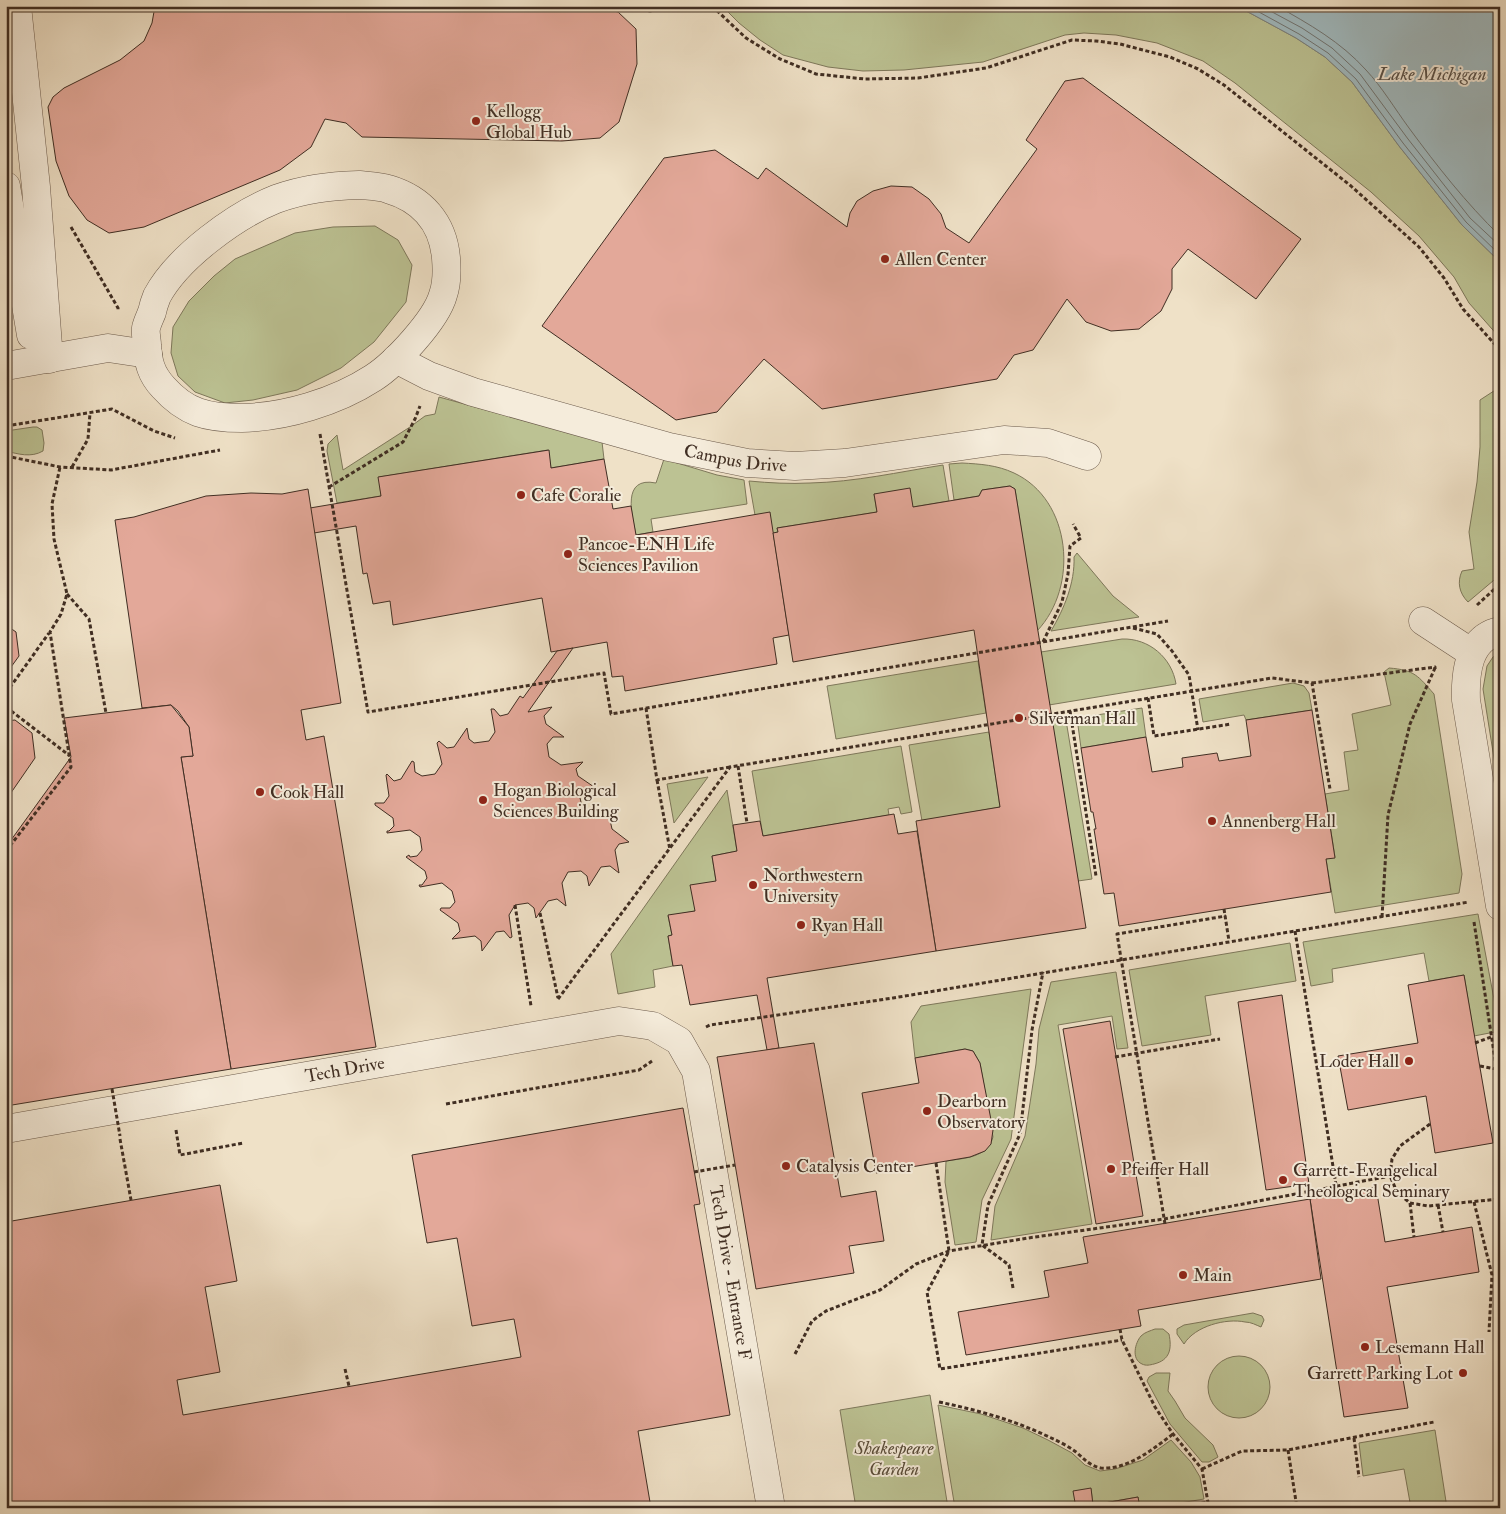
<svg xmlns="http://www.w3.org/2000/svg" width="1506" height="1514" font-family="'IM FELL Double Pica',serif">
  <style>
    .green { fill: #bcc293; stroke: #7e785b }
    .water { fill: #a0bac0; stroke: #7a8281 }
    .lines { fill: none; stroke-linecap: round; stroke-linejoin: round }
    .shore { stroke: #707472; stroke-width: 1 }
    .building { fill: #e3a899; stroke: #402e23 }
    .minor-casing { stroke: #6c5b4c; stroke-width: 29 }
    .path { stroke: #402e23; stroke-width: 3; stroke-dasharray: 4 2.5; stroke-linecap: butt }
    .minor { stroke: #f5ecdb; stroke-width: 28 }
    .path-bridge { stroke: #402e23; stroke-width: 3; stroke-dasharray: 4 2.5; stroke-linecap: butt }
    .poi-dot { fill: #8f2418; stroke: #f5ecdb; stroke-width: 2 }
    .labels { text-anchor: middle; dominant-baseline: central; stroke-width: 4; stroke-linejoin: round; paint-order: stroke }
    .poi-label { font-size: 18px; fill: #402e23; stroke: #f5ecdb; text-anchor: start }
    .street-label { font-size: 18px; fill: #402e23; stroke: #f5ecdb }
    .park-label { font-size: 18px; font-style: italic; fill: #594c39; stroke: #f5ecdb }
    .water-label { font-size: 19px; font-style: italic; fill: #58514a; stroke: #f5ecdb }
  </style>
  <rect width="100%" height="100%" fill="#efe1c7"/>
  <filter id="stains"><feTurbulence type="fractalNoise" baseFrequency=".004" numOctaves="4"/><feColorMatrix values="0 0 0 0 .2 0 0 0 0 .09 0 0 0 0 .02 0 0 0 .5 -.17"/></filter>
  <radialGradient id="worn" r=".72"><stop offset=".6" stop-color="#630" stop-opacity="0"/><stop offset="1" stop-color="#630" stop-opacity=".3"/></radialGradient>
  <g class="green">
    <path d="M722,6h515l59,32 29,19 27,25 47,64 63,79 38,37v76l-31,-35 -15,-26 -35,-41 -48,-44 -136,-109 -32,-22 -46,-18 -41,-8 -32,-2 -19,2 -82,27 -79,8 -41,1 -35,-4 -45,-12 -23,-15 -21,-17z"/>
    <path d="M375,226l23,14 14,25 -6,37 -32,40 -33,26 -44,22 -44,10 -28,3 -30,-11 -17,-16 -7,-23 2,-26 16,-26 25,-25 21,-17 60,-26 38,-6z"/>
    <path d="M1500,387v188l-32,27c-9,-9 -11,-20 -6,-31l12,-2 -5,-37 8,-50 3,-35v-47z"/>
    <path d="M439,397l163,45 2,17 -53,9 -3,-18 -169,27 2,19 -44,7 -10,-52 1,-7 9,-9 6,35 67,-43 15,-11 10,-2z"/>
    <path d="M33,427h4l5,3 2,13 -1,8c-12,7 -25,3 -37,0v-20z"/>
    <path d="M664,459l53,16 27,5 3,24 -96,15 2,13 -17,3c-4,-20 -15,-59 20,-52z"/>
    <path d="M962,463c18,1 35,2 52,10 58,27 65,114 23,158l-22,-142 -5,-3 -28,4 -3,6 -25,4 -5,-36z"/>
    <path d="M943,465l6,36 -36,6 -39,-13 3,18 -100,16 1,4 -5,1 -18,-18 -6,-34c21,2 41,3 61,2 45,-1 89,-11 133,-18z"/>
    <path d="M1077,553l36,43 26,21 -88,14c13,-22 24,-48 23,-74z"/>
    <path d="M1122,639c27,-1 50,19 54,45l-127,21 -8,-53z"/>
    <path d="M1500,653v143l-17,-107 4,-23 6,-9z"/>
    <path d="M978,661l8,52 -150,26 -9,-53z"/>
    <path d="M1389,668c26,2 29,8 45,26l28,180 -3,19 -124,20 -9,-54 9,-2 -10,-63 24,-4 -5,-38 14,-2 -6,-36 39,-9 -7,-33z"/>
    <path d="M1293,683l11,3 5,7 3,17 -66,10 -2,-5 -41,7 -4,-23z"/>
    <path d="M1142,708l4,29 -65,11 -4,-30z"/>
    <path d="M1066,720l26,159 -14,2 -26,-159z"/>
    <path d="M989,732l11,75 -78,14 -13,-76z"/>
    <path d="M901,746l11,66 -11,2 -2,-7 -11,2 1,6 -126,21 -11,-65z"/>
    <path d="M708,777l-34,46 -7,-39z"/>
    <path d="M727,790l10,61 -25,5 4,25 -21,30 -27,5 4,19 -4,1 5,30 -20,4 2,17 -37,7 -7,-40z"/>
    <path d="M1478,914l22,117 -26,5 -10,-61 -35,6 -5,-28 -92,16 1,13 -22,4 -8,-44z"/>
    <path d="M1290,943l6,38 -91,15 6,39 -69,11 -13,-76z"/>
    <path d="M1116,972l12,76 -11,1 -5,-33 -54,9 34,199 -101,16 4,-34 30,-70 11,-72 3,-35 12,-47z"/>
    <path d="M1031,989l-20,150 -29,61 -6,42 -21,3 -10,-63 1,-21c19,-3 41,-3 47,-24l-13,-74 -7,-12 -8,-2 -50,9 -4,-36 10,-16z"/>
    <path d="M1253,1313l9,3 2,4 -3,7c-5,-2 -10,-5 -16,-5 -19,-4 -50,4 -61,22l-7,-10v-5l7,-4z"/>
    <path d="M1155,1329h8l6,5c3,15 1,26 -15,30 -4,1 -8,2 -12,0 -11,-5 -7,-21 -1,-28 4,-4 9,-5 14,-7z"/>
    <circle cx="1239" cy="1387" r="31"/>
    <path d="M1156,1373h14l-2,18 7,10 10,17 28,27 5,12 -9,5h-7l-32,-38 -23,-43 2,-4z"/>
    <path d="M930,1395l18,113h-92l-16,-98z"/>
    <path d="M938,1405l43,9 42,14 25,12 24,13 13,12 15,6 15,-2 28,-9 28,-20 20,22 9,15 4,22 -54,9h-10l-2,-11 -45,8 -2,-16 -15,19h-121z"/>
    <path d="M1435,1430l12,78h-36l-7,-39 -41,7 -4,-33z"/>
  </g>
  <path class="water" d="M1237,6h263v256l-38,-37 -63,-79 -47,-64 -27,-25 -29,-19z"/>
  <g class="lines">
    <g class="shore">
      <path d="M1248,6l51,28 29,19 28,26 47,64 63,79 34,33"/>
      <path d="M1261,6l41,22 30,20 28,26 48,65 62,79 30,28"/>
      <path d="M1277,6c32,18 64,36 89,64 16,17 29,39 43,58 28,38 57,75 91,108"/>
    </g>
  </g>
  <g class="building">
    <path d="M155,6h436l27,6 18,17 1,35 -18,58 -19,16 -38,3 -200,-4 -16,-14 -21,-4 -14,28 -31,23 -136,57 -35,6 -22,-13 -18,-24 -13,-35 -8,-54 5,-10 11,-9 56,-28 24,-19 8,-18z"/>
    <path d="M1083,78l218,161 -45,60 -68,-50 -16,20v20l-11,22 -22,18 -28,2 -25,-9 -19,-23 -34,51 -19,5 -17,24 -175,30 -58,-50 -47,53 -41,8 -134,-94 122,-168 51,-8 43,29 8,-11 81,59 3,-14 7,-12 16,-10 18,-5 21,1 17,12 12,15 5,14 23,15 68,-94 -11,-9 39,-59z"/>
    <path d="M549,450l2,18 53,-9 9,50 18,-3 5,29 134,-23 19,123 -16,3 4,26 -152,27 -2,-15 -11,1 -5,-35 -56,10 -9,-54 -149,27 -3,-24 -17,3 -6,-31 -4,1 -7,-48 -42,7 -4,-25 71,-12 -3,-19z"/>
    <path d="M1010,486l5,3 71,439 -150,23 -20,-130 84,-14 -26,-177 -181,32 -20,-129 5,-1 -1,-4 100,-16 -3,-18 36,-6 3,19 66,-11 3,-6z"/>
    <path d="M308,489l33,214 -40,7 5,30 18,-4 52,311 -145,22 -50,-312 12,-1 -4,-29 -11,-16 -7,-6 -29,3 -27,-188 19,-3 72,-21 45,-3 31,1z"/>
    <path d="M6,625l10,7 3,24 -13,18z"/>
    <path d="M573,648l-45,64 24,-5 -8,9 2,8 18,13h-11l-6,7 2,13 12,8 22,-3 -7,7 2,7 19,13 -11,2 -6,7 3,12 11,7 22,-4 -6,7 2,9 17,13 -10,2 -4,6 4,23 -9,-7 -9,1 -12,19 -2,-10 -6,-5 -13,1 -6,11 4,23 -9,-7 -9,2 -12,17 -2,-10 -6,-5 -13,2 -6,10 3,22 -2,1 -6,-7 -8,1 -14,19 -1,-10 -6,-5 -23,3 8,-8 -2,-8 -18,-13 1,-2h9l5,-6 -3,-11 -10,-8 -22,4 -1,-2h3l5,-7 -2,-7 -19,-14 3,-2 1,2 7,-1 5,-6 -2,-13 -10,-7 -23,3v-2h2l5,-5 -1,-8 -18,-13v-2h9l5,-7 -3,-21 1,-1 7,7 7,-2 11,-18 2,1 1,10 7,4 13,-2 7,-10 -5,-21 2,-2 8,7 7,-1 13,-19 2,11 5,4 15,-2 6,-9 -4,-23h3l6,7 8,-2 12,-18 3,2 34,-47z"/>
    <path d="M171,705l18,22 4,29 -12,1 50,312 -225,37v-259l65,-90 -7,-39z"/>
    <path d="M1312,710l23,148 -9,1 5,33 -212,34 -5,-33 -10,1 -10,-65h2l-3,-17h-2l-10,-64 65,-11 6,35 31,-5 -1,-9 35,-5 2,8 32,-5 -5,-36z"/>
    <path d="M15,720l17,13 3,25 -29,42v-79z"/>
    <path d="M894,814l4,20 19,-3 19,120 -169,27 12,70 -12,2 -10,-55 -67,10 -8,-40 -9,1 -5,-30 4,-1 -4,-20 27,-4 -5,-26 26,-4 -4,-25 25,-5 -4,-26 27,-4 3,15z"/>
    <path d="M1464,975l29,168 -58,10 -9,-57 -78,14 -10,-54 80,-13 -10,-58z"/>
    <path d="M1282,995l27,189 -43,6 -28,-188z"/>
    <path d="M1110,1021l33,195 -47,8 -33,-195z"/>
    <path d="M814,1043l27,154 35,-6 8,50 -35,5 5,27 -98,16 -39,-232z"/>
    <path d="M965,1049l8,2 7,12 13,67 -2,14 -6,7 -15,6 -94,16 -14,-80 57,-10 -4,-25z"/>
    <path d="M683,1108l17,96 -6,1 36,210 -92,16 13,77h-645v-286l214,-37 17,96 -32,6 15,85 -43,8 6,35 338,-58 -7,-38 -42,7 -15,-88 -30,5 -15,-88z"/>
    <path d="M1376,1187l9,55 87,-15 7,45 -92,15 21,121 -64,9 -34,-218z"/>
    <path d="M1310,1199l11,80 -183,31 3,16 -175,29 -8,-43 91,-15 -5,-26 44,-8 -5,-26z"/>
    <path d="M1091,1488l2,17 45,-8 2,11h-64l-3,-17z"/>
  </g>
  <g class="lines">
    <g class="minor-casing">
      <g id="minor">
        <path d="M17,6l19,181 13,172"/>
        <path d="M359,185c9,1 20,1 29,4 34,10 55,34 58,69 1,12 1,26 -3,37 -7,25 -48,69 -70,83 -37,24 -88,39 -131,40 -35,0 -56,-5 -79,-31 -12,-13 -15,-25 -16,-42 0,-5 -2,-12 -1,-17 1,-5 4,-11 6,-16 1,-5 3,-11 5,-16 21,-39 79,-81 119,-97 28,-10 53,-13 83,-14z"/>
        <path d="M6,186l25,149"/>
        <path id="s1" d="M396,359l33,17 44,16 196,55 78,16 48,3 50,-3 159,-23 44,3 39,13"/>
        <path d="M6,366l102,-18 40,6"/>
        <path d="M1423,621l49,32"/>
        <path d="M1500,631c-32,7 -35,42 -34,69l34,206"/>
        <path id="s2" d="M6,1129l613,-108 34,5 26,15 17,30 75,437"/>
      </g>
    </g>
    <g class="path">
      <path d="M650,6v7"/>
      <path d="M712,6l34,32 34,21 36,15 49,5 53,-1 68,-10 86,-28 24,1 24,3 50,13 28,12 26,16 127,101 48,43 20,18 25,31 19,31 37,41"/>
      <path d="M71,227l47,81v2"/>
      <path d="M6,426l106,-17 42,22 21,7"/>
      <path d="M320,434l48,278 236,-39 7,41 557,-93"/>
      <path d="M6,456l54,11 51,3 109,-20"/>
      <path d="M72,467l16,-28 2,-26"/>
      <path d="M329,487l74,-45 12,-23 5,-13"/>
      <path d="M67,594l22,25 17,94"/>
      <path d="M1477,605l23,-21"/>
      <path d="M1133,628l24,6 15,17 17,24 9,55"/>
      <path d="M1043,642l19,-40 6,-28 2,-28 11,-8 -8,-14"/>
      <path d="M1312,683l123,-16v2"/>
      <path d="M6,693l43,-60"/>
      <path d="M1148,698l6,38 77,-12"/>
      <path d="M6,707l64,49"/>
      <path d="M646,708l11,72 73,-13"/>
      <path d="M1070,711l26,165"/>
      <path d="M738,766l9,57"/>
      <path d="M657,780l13,70"/>
      <path d="M6,851l65,-84 -21,-135 11,-18 6,-20 -13,-55 -2,-35 8,-37"/>
      <path d="M515,905l16,101"/>
      <path d="M1224,909l5,32"/>
      <path d="M540,913l18,85"/>
      <path d="M1382,917l6,-102 22,-91 25,-56"/>
      <path d="M1474,922l26,170"/>
      <path d="M1295,931l41,254"/>
      <path d="M558,999l172,-232 542,-89 40,5 18,106"/>
      <path d="M706,1027l4,-2 183,-27 576,-96"/>
      <path d="M1475,1043l16,-6"/>
      <path d="M1115,1057l105,-18"/>
      <path d="M1480,1066l16,3"/>
      <path d="M446,1104l193,-34 13,-9"/>
      <path d="M1430,1124l-30,22 -8,13 -2,17 7,16 13,11 18,3 72,-7"/>
      <path d="M176,1130l4,25 63,-12"/>
      <path d="M120,1139l11,61"/>
      <path d="M936,1163l13,88 -22,41 13,77 182,-29"/>
      <path d="M1474,1202l18,73 -3,57"/>
      <path d="M1410,1203l4,34"/>
      <path d="M1438,1205l5,27"/>
      <path d="M1165,1224l-48,-290 109,-18"/>
      <path d="M1013,1288l-4,-23 -27,-20 6,-40 32,-71 12,-104 11,-58"/>
      <path d="M1120,1329l2,11 33,67 18,27 29,35 7,39"/>
      <path d="M795,1354l17,-33 14,-10 54,-21 36,-26 33,-13 79,-13 136,-19 226,-43"/>
      <path d="M345,1369l4,17"/>
      <path d="M939,1402c38,8 75,18 110,35 9,4 19,9 27,15 8,7 14,14 25,16 27,2 52,-19 72,-34"/>
      <path d="M1354,1438l5,39"/>
      <path d="M1288,1450l9,58"/>
      <path d="M1202,1469l40,-18 46,-1 146,-28"/>
      <path d="M1176,1508l32,-6"/>
    </g>
    <use href="#minor" class="minor"/>
    <g class="path-bridge">
      <path d="M112,1089l8,47"/>
      <path d="M694,1172l41,-7"/>
    </g>
  </g>
  <g class="poi-dot">
    <circle cx="476" cy="121" r="5"/>
    <circle cx="885" cy="259" r="5"/>
    <circle cx="521" cy="495" r="5"/>
    <circle cx="568" cy="554" r="5"/>
    <circle cx="1019" cy="718" r="5"/>
    <circle cx="260" cy="792" r="5"/>
    <circle cx="483" cy="800" r="5"/>
    <circle cx="1212" cy="821" r="5"/>
    <circle cx="753" cy="885" r="5"/>
    <circle cx="801" cy="925" r="5"/>
    <circle cx="1409" cy="1061" r="5"/>
    <circle cx="927" cy="1111" r="5"/>
    <circle cx="786" cy="1166" r="5"/>
    <circle cx="1111" cy="1169" r="5"/>
    <circle cx="1283" cy="1180" r="5"/>
    <circle cx="1183" cy="1275" r="5"/>
    <circle cx="1365" cy="1347" r="5"/>
    <circle cx="1463" cy="1373" r="5"/>
  </g>
  <g class="labels">
    <g class="poi-label">
      <text x="486" y="111">Kellogg<tspan x="486" dy="21">Global Hub</tspan></text>
      <text x="895" y="259">Allen Center</text>
      <text x="531" y="495">Cafe Coralie</text>
      <text x="578" y="544">Pancoe-ENH Life<tspan x="578" dy="21">Sciences Pavilion</tspan></text>
      <text x="1029" y="718">Silverman Hall</text>
      <text x="493" y="790">Hogan Biological<tspan x="493" dy="21">Sciences Building</tspan></text>
      <text x="270" y="792">Cook Hall</text>
      <text x="1222" y="821">Annenberg Hall</text>
      <text x="763" y="875">Northwestern<tspan x="763" dy="21">University</tspan></text>
      <text x="811" y="925">Ryan Hall</text>
      <text x="1399" y="1061" text-anchor="end">Loder Hall</text>
      <text x="937" y="1101">Dearborn<tspan x="937" dy="21">Observatory</tspan></text>
      <text x="796" y="1166">Catalysis Center</text>
      <text x="1121" y="1169">Pfeiffer Hall</text>
      <text x="1293" y="1170">Garrett-Evangelical<tspan x="1293" dy="21">Theological Seminary</tspan></text>
      <text x="1193" y="1275">Main</text>
      <text x="1375" y="1347">Lesemann Hall</text>
      <text x="1453" y="1373" text-anchor="end">Garrett Parking Lot</text>
    </g>
    <g class="street-label">
      <text stroke="none"><textPath href="#s1" startOffset="355">Campus Drive</textPath></text>
      <text stroke="none"><textPath href="#s2" startOffset="344">Tech Drive</textPath></text>
      <text stroke="none"><textPath href="#s2" startOffset="926">Tech Drive - Entrance F</textPath></text>
    </g>
    <g class="park-label">
      <text x="894" y="1448">Shakespeare<tspan x="894" dy="21">Garden</tspan></text>
    </g>
    <g class="water-label">
      <text x="1432" y="74">Lake Michigan</text>
    </g>
  </g>
  <rect width="1506" height="1514" fill="none" stroke="#efe1c7" stroke-width="25"/>
  <rect x="8" y="8" width="1491" height="1499" fill="none" stroke="#402e23" stroke-width="2.5"/>
  <rect x="12" y="12" width="1481" height="1489" fill="none" stroke="#402e23"/>
  <rect width="100%" height="100%" filter="url(#stains)"/>
  <rect width="100%" height="100%" fill="url(#worn)"/>
</svg>
